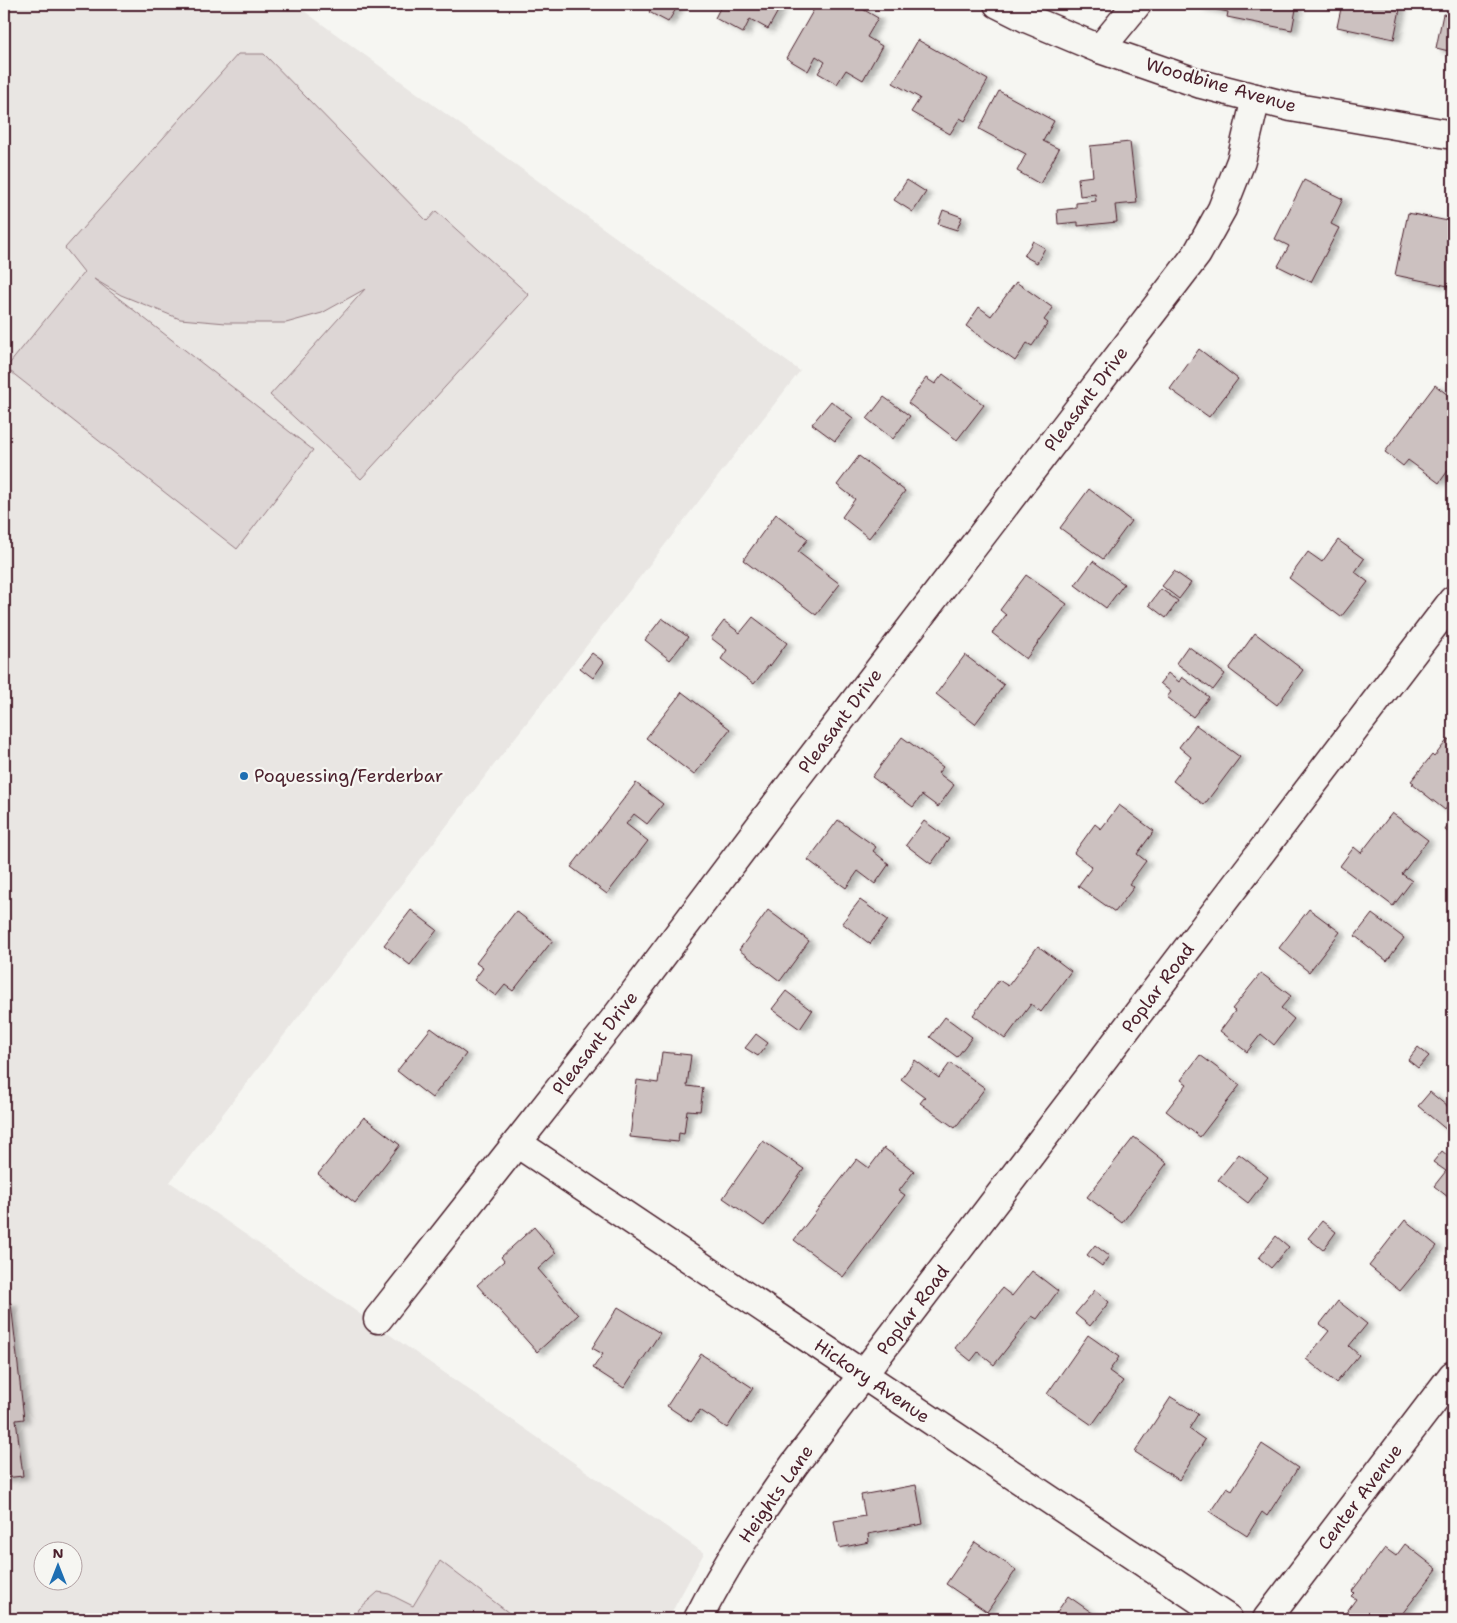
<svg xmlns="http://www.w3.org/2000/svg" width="1457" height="1623" font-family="'Shantell Sans',sans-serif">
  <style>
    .built { fill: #e9e6e3; fill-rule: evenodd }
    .green { fill: #ddd6d5; stroke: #947a80 }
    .building { fill: #ccc1c0; stroke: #4a1f2b; filter: url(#shadow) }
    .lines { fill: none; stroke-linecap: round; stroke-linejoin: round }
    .minor-casing { stroke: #4a1f2b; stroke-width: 31 }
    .minor { stroke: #f6f6f2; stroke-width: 28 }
    .poi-dot { fill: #1f6fb2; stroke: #f6f6f2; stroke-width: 2 }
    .labels { text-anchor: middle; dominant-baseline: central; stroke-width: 4.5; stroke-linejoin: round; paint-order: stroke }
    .street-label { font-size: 18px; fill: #4a1f2b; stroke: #f6f6f2 }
    .poi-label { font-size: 18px; fill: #4a1f2b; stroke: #f6f6f2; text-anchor: start }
  </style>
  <defs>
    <filter id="shadow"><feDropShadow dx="5.5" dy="3" stdDeviation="2.5" flood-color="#0004"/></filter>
  </defs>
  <rect width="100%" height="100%" fill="#f6f6f2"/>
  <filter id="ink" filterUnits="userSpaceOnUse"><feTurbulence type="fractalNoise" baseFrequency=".02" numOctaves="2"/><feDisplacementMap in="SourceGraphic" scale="10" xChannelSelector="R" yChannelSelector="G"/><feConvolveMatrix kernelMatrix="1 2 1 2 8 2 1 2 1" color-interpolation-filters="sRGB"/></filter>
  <g filter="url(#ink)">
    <path class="built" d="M7,4h263l34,7 496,360 -630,811 534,371 -36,66h-664v-1611zM42,1550h30v30h-30z"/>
    <g class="green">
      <path d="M238,54h26l163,167 9,-10 93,84 -168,184 -91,-84 95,-106 -43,24 -36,10h-60l-46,-4 -59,-24 -27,-16 219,171 -76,99 -231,-181 78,-96 -19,-24z"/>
      <path d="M440,1561l77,58h-162l4,-10 19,-17 11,2 24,12z"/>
    </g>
    <g class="building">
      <path d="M654,4h25l-11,18 -19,-10z"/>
      <path d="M722,4h60l-14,25 -18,-10 -7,14 -28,-15z"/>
      <path d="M817,4h37l24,14 -11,19 15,9 -19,34 -17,-10 -9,14 -19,-11 7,-11 -9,-6 -8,15 -22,-13z"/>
      <path d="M1199,4h98l-5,26 -65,-13 1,-5 -29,-6z"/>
      <path d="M1342,4h59l-7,35 -57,-12z"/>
      <path d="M1443,14l10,2v36l-17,-4z"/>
      <path d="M918,40l70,40 -23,41 -5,-3 -10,16 -39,-22 9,-14 -27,-15z"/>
      <path d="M999,91l55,30 -11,20 16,8 -19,35 -23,-13 9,-17 -47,-25z"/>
      <path d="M1130,142l7,61 -22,2 2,17 -39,4v-4l-20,2 -1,-14 19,-2v-5l20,-2 -1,-7 -15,2 -2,-18 15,-2 -3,-30z"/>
      <path d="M907,180l19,12 -13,20 -19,-12z"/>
      <path d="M1304,180l39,19 -12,25 8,4 -28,54 -33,-16 11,-20 -14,-7z"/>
      <path d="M943,210l19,7 -5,13 -19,-6z"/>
      <path d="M1408,213l45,9v65l-58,-12z"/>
      <path d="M1033,241l12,7 -8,15 -13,-7z"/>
      <path d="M1016,282l37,26 -9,12 4,3 -16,23 -5,-3 -12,18 -49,-35 13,-19 12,9z"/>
      <path d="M1199,349l39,30 -29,38 -39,-28z"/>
      <path d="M943,374l41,31 -27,35 -49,-37 18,-25 9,6z"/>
      <path d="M1435,385l18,14v72l-3,-3 -11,15 -31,-23 -5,6 -18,-14z"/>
      <path d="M884,397l26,19 -17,23 -26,-20z"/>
      <path d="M831,401l22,17 -18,23 -23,-17z"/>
      <path d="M859,456l46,35 -36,47 -27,-21 13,-18 -18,-14z"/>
      <path d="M1089,489l42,32 -28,38 -43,-31z"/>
      <path d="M776,514l32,25 -10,13 42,32 -24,31 -73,-55z"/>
      <path d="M1338,540l26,19 -9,13 13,10 -27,35 -52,-39 19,-26 14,10z"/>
      <path d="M1093,561l31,23 -18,24 -31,-23z"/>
      <path d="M1174,571l17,12 -12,16 -17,-13z"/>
      <path d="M1026,575l41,29 -41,55 -34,-26 14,-18 -6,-5z"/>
      <path d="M1161,589l17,12 -12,17 -17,-13z"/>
      <path d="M753,617l34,26 -17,23 -1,-1 -15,19 -33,-25 6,-9 -16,-12 13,-17 16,12z"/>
      <path d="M662,618l26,19 -18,23 -25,-20z"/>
      <path d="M1255,633l48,37 -26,35 -48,-36z"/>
      <path d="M1188,646l37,28 -12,16 -37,-27z"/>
      <path d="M592,653l12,9 -11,16 -13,-10z"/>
      <path d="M965,655l39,30 -29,39 -39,-30z"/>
      <path d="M1168,673l11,9 3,-5 27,20 -16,20 -26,-20 4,-5 -11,-9z"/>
      <path d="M682,692l48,37 -36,46 -48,-37z"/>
      <path d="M1196,725l44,32 -36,48 -31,-24 18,-24 -12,-10z"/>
      <path d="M902,737l41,30 -5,6 16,12 -16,22 -16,-12 -9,12 -41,-30z"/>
      <path d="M1448,739l5,4v56l-8,11 -33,-26 2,-1 -3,-2 21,-26 2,2z"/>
      <path d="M636,783l27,21 -16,20 -13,-10 -8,10 22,17 -41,53 -36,-27z"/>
      <path d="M1119,805l35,26 -17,23 9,7 -17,23 5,3 -19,25 -37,-26 14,-19 -18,-14 21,-29 6,5z"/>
      <path d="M1392,813l36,27 -26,34 10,7 -19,25 -53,-40 14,-19 7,6z"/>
      <path d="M1453,818v18l-8,-6z"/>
      <path d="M838,820l38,27 -3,4 16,13 -14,20 -17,-13 -12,17 -38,-28z"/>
      <path d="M924,821l25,18 -18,25 -25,-19z"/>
      <path d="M860,900l28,20 -18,24 -28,-21z"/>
      <path d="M1309,909l31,23 -31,40 -30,-24z"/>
      <path d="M411,910l26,20 -27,35 -26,-20z"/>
      <path d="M768,910l41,31 -29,40 -41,-31z"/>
      <path d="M516,911l37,29 -40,51 -8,-6 -9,11 -22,-16 9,-12 -7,-5z"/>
      <path d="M1372,914l32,24 -17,23 -32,-25z"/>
      <path d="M1038,946l33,25 -30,41 -10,-8 -26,35 -32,-24 26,-35 9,6z"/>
      <path d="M1261,973l30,23 -10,12 13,11 -20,26 -13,-11 -14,18 -27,-21 15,-20 -3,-2z"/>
      <path d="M786,991l26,20 -12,18 -28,-20z"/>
      <path d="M945,1017l27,20 -15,20 -27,-20z"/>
      <path d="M431,1028l35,26 -34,44 -35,-27z"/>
      <path d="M756,1034l12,9 -10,13 -13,-8z"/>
      <path d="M1418,1047l11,9 -11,12 -10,-8z"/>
      <path d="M662,1052l29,3 -4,31 16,2 -3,23 -13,-1 -3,24 -5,-1 -1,9 -48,-5 7,-57 21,3z"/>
      <path d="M1200,1055l40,30 -40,52 -34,-26 21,-27 -6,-4z"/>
      <path d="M915,1060l24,18 11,-15 35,25 -30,40 -35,-25 5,-6 -24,-18z"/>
      <path d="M1430,1092l23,19v13l-5,7 -30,-25z"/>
      <path d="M364,1117l36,28 -45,58 -37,-29z"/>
      <path d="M1134,1137l33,26 -45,60 -35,-26z"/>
      <path d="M763,1141l41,28 -40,57 -41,-28z"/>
      <path d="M884,1148l30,23 -15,20 6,4 -62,82 -49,-37 63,-81 12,9z"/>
      <path d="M1442,1151l11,9v41l-19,-15 12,-15 -13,-9z"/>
      <path d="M1239,1154l29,23 -20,26 -30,-23z"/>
      <path d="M1405,1220l32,26 -37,45 -31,-25z"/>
      <path d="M1322,1221l14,11 -13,18 -15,-12z"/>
      <path d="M534,1227l22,26 -18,16 40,46 -41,37 -60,-67 27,-24 -3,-4z"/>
      <path d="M1276,1236l13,11 -18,21 -12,-10z"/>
      <path d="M1095,1245l14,11 -7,10 -15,-11z"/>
      <path d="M1032,1271l26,20 -21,28 -5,-3 -38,49 -16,-13 -7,9 -16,-13 47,-60 10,8z"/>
      <path d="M1095,1290l14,12 -19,24 -15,-12z"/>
      <path d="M1338,1301l29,23 -18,22 10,9 -23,28 -30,-24 23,-28 -9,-7z"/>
      <path d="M4,1303h7l13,116 -8,1 7,56 -19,2z"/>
      <path d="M618,1307l42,26 -36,55 -31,-20 10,-14 -11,-6z"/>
      <path d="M1088,1335l31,22 -10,14 14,10 -31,44 -45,-31z"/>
      <path d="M701,1354l52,34 -26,40 -27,-18 -9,12 -24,-16z"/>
      <path d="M1171,1397l27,17 -9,15 16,11 -26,40 -44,-28z"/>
      <path d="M1262,1444l36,24 -31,48 -5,-4 -15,24 -37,-24 17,-25 5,3z"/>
      <path d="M916,1485l7,39 -55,10 1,8 -30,6 -5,-27 31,-5 -4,-21z"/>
      <path d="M975,1542l41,28 -29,42 -41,-28z"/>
      <path d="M1405,1544l32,25 -39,50h-46l-7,-5 11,-15 -5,-3 3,-3 -2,-2 33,-43 11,8z"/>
      <path d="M1068,1596l33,23h-49z"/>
    </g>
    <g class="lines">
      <g class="minor-casing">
        <g id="minor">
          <path d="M998,4l28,14 74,31 101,35 90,23 162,28"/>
          <path d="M1100,49l37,-45"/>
          <path d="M517,1143l711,476"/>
          <path d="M378,1319l235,-298 180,-239 404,-528 25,-45 19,-48 15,-63"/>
          <path d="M698,1619c27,-54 61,-104 96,-154l659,-865"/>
          <path d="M1267,1619l186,-244"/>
        </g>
      </g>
      <use href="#minor" class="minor"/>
    </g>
  </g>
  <circle class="poi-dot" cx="244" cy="776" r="5"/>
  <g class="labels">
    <g class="street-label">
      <text transform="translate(1221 85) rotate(16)">Woodbine Avenue</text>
      <text transform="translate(1086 399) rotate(-53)">Pleasant Drive</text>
      <text transform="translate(840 721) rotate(-53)">Pleasant Drive</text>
      <text transform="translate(1158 988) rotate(-53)">Poplar Road</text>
      <text transform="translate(595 1043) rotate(-52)">Pleasant Drive</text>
      <text transform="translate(913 1310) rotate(-53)">Poplar Road</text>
      <text transform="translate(872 1381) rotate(34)">Hickory Avenue</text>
      <text transform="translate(776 1494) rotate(-55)">Heights Lane</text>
      <text transform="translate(1360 1497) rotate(-53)">Center Avenue</text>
    </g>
    <g class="poi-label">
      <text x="254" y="776">Poquessing/Ferderbar</text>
    </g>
  </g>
  <rect width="1457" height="1623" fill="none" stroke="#f6f6f2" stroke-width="20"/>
  <rect x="10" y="10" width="1437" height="1603" fill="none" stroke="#4a1f2b" stroke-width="2" filter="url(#ink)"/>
  <g transform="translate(58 1566)"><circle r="24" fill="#f6f6f2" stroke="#b1a0a2"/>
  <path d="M0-4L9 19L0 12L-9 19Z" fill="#1f6fb2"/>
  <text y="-8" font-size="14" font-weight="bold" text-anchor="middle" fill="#4a1f2b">N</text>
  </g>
</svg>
